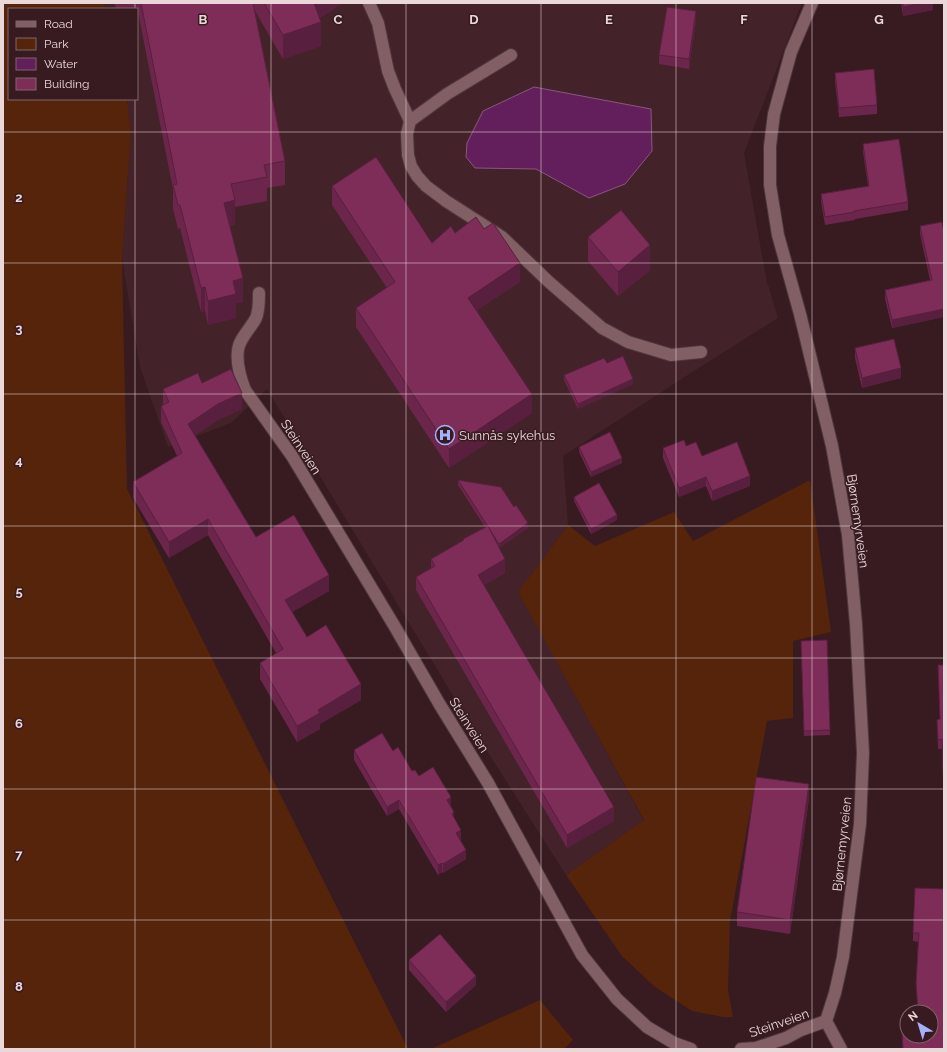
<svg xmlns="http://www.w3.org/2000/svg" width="947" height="1052" font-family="Raleway,sans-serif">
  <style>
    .built { fill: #442229 }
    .green { fill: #55240a }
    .water { fill: #621f5b; stroke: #8b5681 }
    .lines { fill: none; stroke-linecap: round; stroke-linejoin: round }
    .lane-casing { stroke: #4e373c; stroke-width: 14 }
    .street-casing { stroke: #4e373c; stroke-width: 14 }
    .lane { stroke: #815f64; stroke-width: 12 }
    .street { stroke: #815f64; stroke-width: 12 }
    .wall { fill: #6c264c }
    .shaded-wall { fill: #581f3e }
    .building { fill: #7e2c58; stroke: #581f3e }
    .grid { fill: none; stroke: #ead7d9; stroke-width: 1; stroke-opacity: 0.55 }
    .labels { text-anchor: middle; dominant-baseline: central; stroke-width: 3; stroke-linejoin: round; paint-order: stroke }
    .poi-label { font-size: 13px; fill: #ead7d9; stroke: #371b20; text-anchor: start }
    .street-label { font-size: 13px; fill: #ead7d9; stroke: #371b20 }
    .grid-label { font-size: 13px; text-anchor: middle; font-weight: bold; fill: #ead7d9; stroke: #371b20; stroke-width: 3; stroke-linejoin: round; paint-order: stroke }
  </style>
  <rect width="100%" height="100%" fill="#371b20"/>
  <path class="built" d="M104,3h698l-58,150 22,125 12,40 -81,51 -134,87 5,69 -49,67 125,229 -78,54 -86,-135 -213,-351 -36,34 -63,24 -28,-80 -18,-109 9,-126 -4,-33h10v-90h-32z"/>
  <g class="green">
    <path d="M3,3h101l1,6h-96v90h118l4,33 -9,126 5,231 281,560h-405z"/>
    <path d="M810,480l21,152 -38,9v77l-26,3 -37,200 -2,69 5,27h-10l-31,-6 -37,-24 -33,-31 -56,-81 78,-55 -126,-228 50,-67 27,21 79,-34 19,29z"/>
    <path d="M540,1000l33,40 -9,9h-133z"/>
  </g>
  <path class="water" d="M534,87l117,22 1,42 -27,33 -36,14 -53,-29 -61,-1 -9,-11 1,-14 16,-32z"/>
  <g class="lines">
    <g class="lane-casing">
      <g id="lane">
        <path d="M369,3l9,20 10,48 7,18 15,32"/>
        <path d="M511,55l-64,39 -37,27 -3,13 1,21 3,11 6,10 9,10 20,15 56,36 47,45 53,46 26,14 43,13 30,-3"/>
        <path d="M245,390c-5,-13 -9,-26 -7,-40 1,-11 13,-22 18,-32 3,-7 3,-17 3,-25"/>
      </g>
    </g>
    <g class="street-casing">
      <g id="street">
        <path d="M812,3l-21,49 -17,62 -4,32v39l8,50 22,79 32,132 16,89 8,89 7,129 -3,71 -17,133 -8,36 -9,28 15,28"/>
        <path d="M245,390l47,66 103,171 45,78 48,78 94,172 35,44 30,28 27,16 17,6"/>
        <path d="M741,1049l15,-1 30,-10 15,-8 25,-9"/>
      </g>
    </g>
    <use href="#lane" class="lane"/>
    <use href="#street" class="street"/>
  </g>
  <g class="wall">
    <path d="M115,3h228l-24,15 2,28 -38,13 -28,-48 30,150v24l-18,3v13l-32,6v17l-5,2 13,76 -7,1v15l-28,7 -3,-14 -4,1 -21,-84 -2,1 -5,-20v-20l-36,-182 -9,2h-12z"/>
    <path d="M901,3h32v7l-30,6z"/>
    <path d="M696,21l-7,48 -30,-5v-9z"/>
    <path d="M835,73l42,32v9l-38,3 -4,-35z"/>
    <path d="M863,144l45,58v8l-53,9v1l-30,5 -4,-23v-8l47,-8 -5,-34z"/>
    <path d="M332,186l100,57 23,-10 29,-4 36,53 -43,28 55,103 -83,55 -93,-141v-19l31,-20 -55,-83z"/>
    <path d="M920,226l24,2v89l-52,11 -7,-29v-9l45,-10 -10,-46z"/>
    <path d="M588,237l62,33 -32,26 -30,-35z"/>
    <path d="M855,348l46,30 -39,10 -7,-30z"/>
    <path d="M607,363l26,21 -55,25 -14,-29v-5z"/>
    <path d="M202,383l40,26 -24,11 -23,15 61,102 73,54 -37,21 15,25 54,63 -41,24v5l-23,13 -37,-63v-16l16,-10 -68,-118 -39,23 -36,-60v-16l44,-26 -16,-34v-16l2,-1v-16z"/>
    <path d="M686,446l64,40 -38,15 -6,-15 -27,11 -16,-39v-10z"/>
    <path d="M579,447l43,16 -31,14 -12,-25z"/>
    <path d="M458,480l70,48 -29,20 6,25 -21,12 130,236 -47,27 -151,-258v-13l15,-9v-9l32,-19v-1l22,-12 -27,-42z"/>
    <path d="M574,497l43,23 -26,14 -17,-33z"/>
    <path d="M827,640l3,95 -26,1 -3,-95z"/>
    <path d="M938,665h6v116h-1l-1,-32h-4l-1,-29 3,-1z"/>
    <path d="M354,750l39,1 19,20 7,5 32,31 15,52 -23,14 -1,-1 -4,3 -39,-66 -12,7 -33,-56z"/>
    <path d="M809,798l-19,136 -53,-8v-14z"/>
    <path d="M944,889l-13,147v-24h-13l-2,-29 2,-41 -5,-1v-8z"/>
    <path d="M409,960l67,25 -30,27 -37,-42z"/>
  </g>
  <g class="shaded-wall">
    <path d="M313,3h30l-30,18z"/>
    <path d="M921,3h12v7l-30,6v-9z"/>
    <path d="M696,11v10l-7,48v-10z"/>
    <path d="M321,22v24l-38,13v-24z"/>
    <path d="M235,200v24l-11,3v-24z"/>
    <path d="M650,245v25l-32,26v-24z"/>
    <path d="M520,263v19l-52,34v-18z"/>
    <path d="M243,278v24l-7,1v15l-28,7v-24l25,-20z"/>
    <path d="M205,287v24l-4,1v-24z"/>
    <path d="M944,309v8l-52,11v-8z"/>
    <path d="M901,368v10l-39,10v-10z"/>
    <path d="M633,379v5l-55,25v-5z"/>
    <path d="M242,393v16l-24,11 -30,20v-16l30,-20z"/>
    <path d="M532,394v19l-83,55v-19z"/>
    <path d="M622,458v5l-31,14v-5z"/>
    <path d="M750,476v10l-38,15v-10z"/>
    <path d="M706,477v9l-27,11v-9z"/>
    <path d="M617,515v5l-26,14v-5z"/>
    <path d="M208,519v16l-39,23v-16z"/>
    <path d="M528,523v5l-29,20v-4z"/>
    <path d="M505,559v14l-27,16v-14z"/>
    <path d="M329,575v16l-44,25v-16z"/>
    <path d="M361,684v16l-41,24v5l-23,13v-16l21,-16z"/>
    <path d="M809,784v14l-19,136v-14z"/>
    <path d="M451,797v10l-4,-7z"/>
    <path d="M399,800v9l-12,7v-9z"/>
    <path d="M614,807v14l-47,27v-13z"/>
    <path d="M454,812v10l-2,-8z"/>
    <path d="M461,830v9l-5,3v-9z"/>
    <path d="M466,850v9l-23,14v-9z"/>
    <path d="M442,863v9l-4,3v-10z"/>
    <path d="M476,976v9l-30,27v-10z"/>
  </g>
  <g class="building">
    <path d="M141,3h112l32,158 -21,4 3,12 -36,7 4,16 -11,3 19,75 -10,3 3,13 -28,7 -3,-14 -4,1 -21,-83h-2l-5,-20 4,-1z"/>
    <path d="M264,3h50l7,19 -38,13z"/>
    <path d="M903,3h18l-18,4z"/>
    <path d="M667,7l29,4 -7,48 -30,-4z"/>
    <path d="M874,69l3,36 -38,3 -4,-35z"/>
    <path d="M899,139l9,63 -54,9 1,1 -30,5 -4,-23 48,-8 -6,-42z"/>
    <path d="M376,157l56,86 19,-17 4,7 21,-16 8,12 9,-6 27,40 -52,35 64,96 -83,55 -93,-141 39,-26 -63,-96z"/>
    <path d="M621,210l29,35 -32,27 -30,-35z"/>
    <path d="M942,222l1,6h1v81l-52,11 -7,-30 47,-10 -12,-54z"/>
    <path d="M894,339l7,29 -39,10 -7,-30z"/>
    <path d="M623,356l10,23 -55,25 -14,-29 40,-17 3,5z"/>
    <path d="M231,369l11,24 -24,11 -30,20 68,113 38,-22 35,60 -44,25 22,37 19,-12 35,59 -43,26 2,3 -23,13 -37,-63 23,-14 -75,-130 -39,23 -36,-60 49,-29 -21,-47 8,-4 -6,-13 35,-16 4,10z"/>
    <path d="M610,432l12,26 -31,14 -12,-25z"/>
    <path d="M684,440l2,6 10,-4 6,14 35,-14 13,34 -38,15 -6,-14 -27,11 -16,-40z"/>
    <path d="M458,480l43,7 13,20 2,-2 12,18 -29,21z"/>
    <path d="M599,483l18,32 -26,14 -17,-32z"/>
    <path d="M488,526l17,33 -27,16 136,232 -47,28 -151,-258 19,-11 -4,-7 33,-19 -1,-1z"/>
    <path d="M827,640l3,90 -26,1 -3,-90z"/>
    <path d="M938,665h6v106h-1l-1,-32 -4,1 -1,-20 3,-1z"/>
    <path d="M382,733l11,18 5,-4 14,24 3,-1 4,6 14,-9 18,30 -4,3 7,12 -2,2 9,16 -5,3 10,17 -23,14 -1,-1 -4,2 -39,-65 -12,7 -33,-57z"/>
    <path d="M756,777l53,7 -19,136 -53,-8z"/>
    <path d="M915,888l29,1v160h-41l-1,-16h5v3h24v-24h-13l-2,-29 3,-50h-6z"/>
    <path d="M440,934l36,42 -30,26 -37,-42z"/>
  </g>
  <path class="grid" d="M135,3v6M271,3v1046M406,3v1046M541,3v1046M676,3v1046M812,3v1046M135,99v950M3,132h941M3,263h941M3,394h941M3,526h941M3,658h941M3,789h941M3,920h941"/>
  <defs>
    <g id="hospital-ring" transform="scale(1)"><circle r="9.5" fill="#371b20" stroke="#a6b1fc" stroke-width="1.5"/><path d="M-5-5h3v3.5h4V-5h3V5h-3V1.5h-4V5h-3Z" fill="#a6b1fc"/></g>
  </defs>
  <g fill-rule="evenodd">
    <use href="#hospital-ring" x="445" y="435"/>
  </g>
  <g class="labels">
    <g class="poi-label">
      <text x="459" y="435">Sunnås sykehus</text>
    </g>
    <g class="street-label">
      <text transform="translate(301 447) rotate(57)">Steinveien</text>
      <text transform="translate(858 521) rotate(82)">Bjørnemyrveien</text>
      <text transform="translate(469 725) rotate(58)">Steinveien</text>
      <text transform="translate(842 844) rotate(-84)">Bjørnemyrveien</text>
      <text transform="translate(779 1023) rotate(-19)">Steinveien</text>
    </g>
  </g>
  <g class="grid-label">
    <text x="203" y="24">B</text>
    <text x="338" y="24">C</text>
    <text x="474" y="24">D</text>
    <text x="609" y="24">E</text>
    <text x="744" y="24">F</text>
    <text x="879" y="24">G</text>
    <text x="19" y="202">2</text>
    <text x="19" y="333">3</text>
    <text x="19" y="465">4</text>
    <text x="19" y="596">5</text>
    <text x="19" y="728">6</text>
    <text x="19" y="859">7</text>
    <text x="19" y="991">8</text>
  </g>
  <rect width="947" height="1052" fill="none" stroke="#ead7d9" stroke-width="8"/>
  <rect x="8" y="8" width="130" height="92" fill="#371b20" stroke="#7f666a"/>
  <rect x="16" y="21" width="20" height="6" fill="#815f64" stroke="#7f666a"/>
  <text x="44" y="28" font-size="12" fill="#ead7d9">Road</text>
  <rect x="16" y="38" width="20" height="12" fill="#55240a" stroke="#7f666a"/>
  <text x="44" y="48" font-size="12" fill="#ead7d9">Park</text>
  <rect x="16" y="58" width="20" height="12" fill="#621f5b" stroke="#7f666a"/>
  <text x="44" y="68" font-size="12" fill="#ead7d9">Water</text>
  <rect x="16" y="78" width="20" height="12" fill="#7e2c58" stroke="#7f666a"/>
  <text x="44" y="88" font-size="12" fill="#ead7d9">Building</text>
  <g transform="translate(919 1024) rotate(322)"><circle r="19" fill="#371b20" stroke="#7f666a"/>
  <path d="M0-3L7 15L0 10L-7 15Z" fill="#a6b1fc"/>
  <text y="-6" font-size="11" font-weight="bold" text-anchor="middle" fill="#ead7d9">N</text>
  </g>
</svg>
